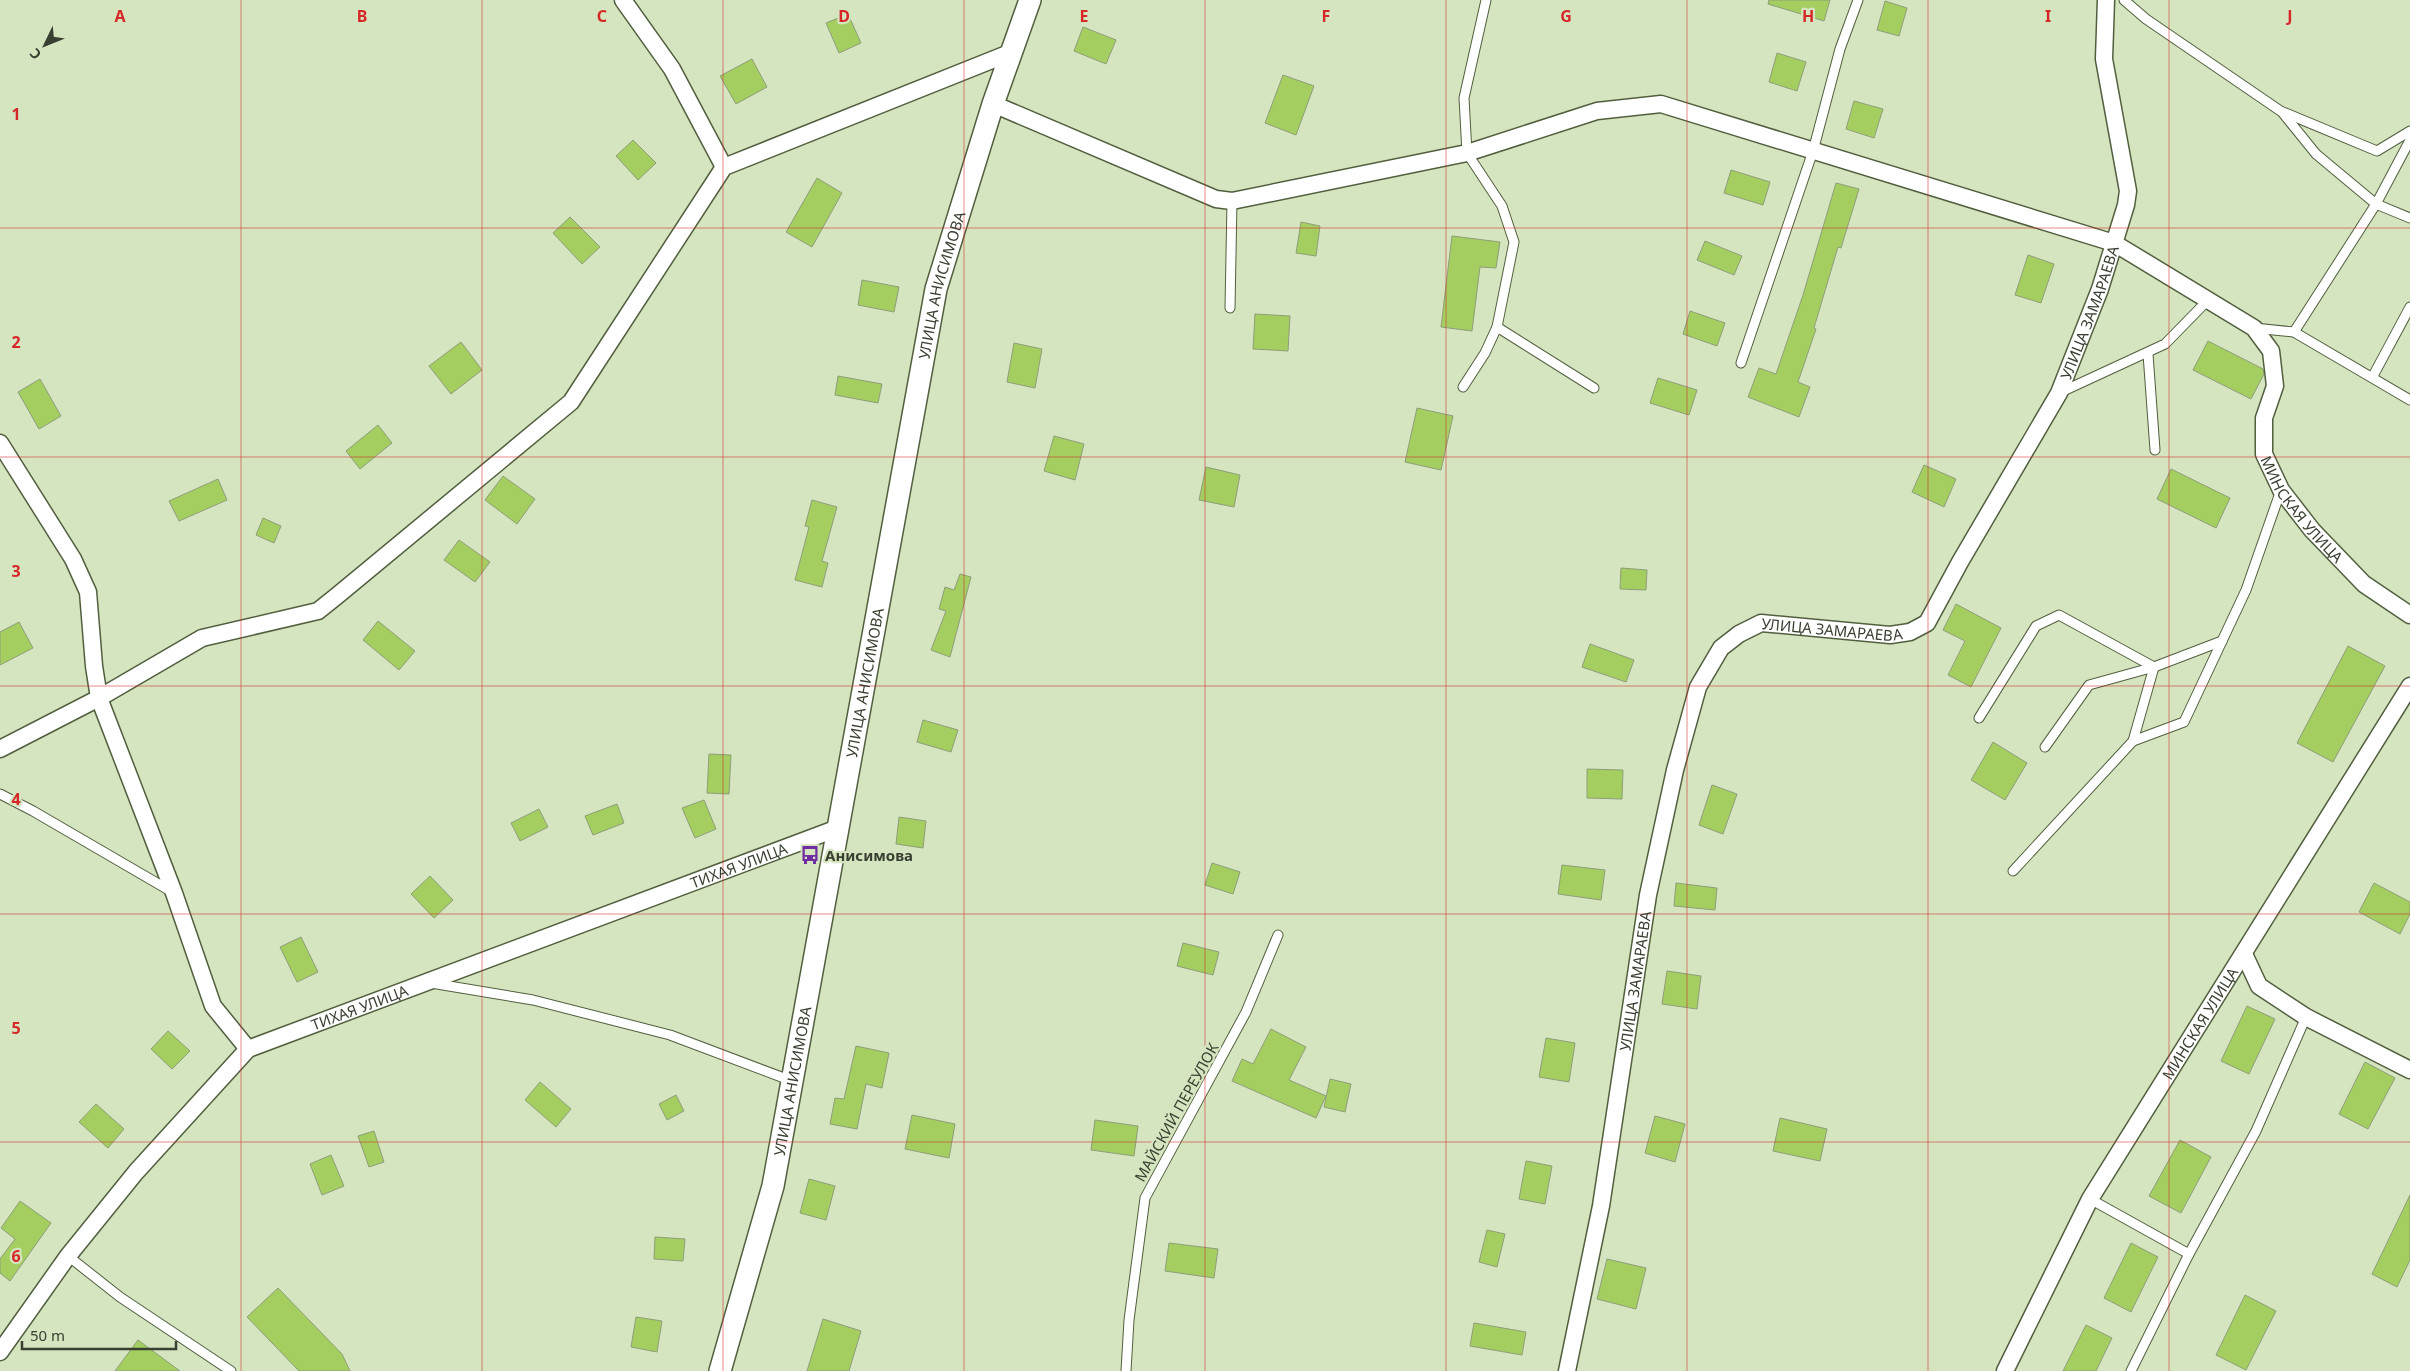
<svg xmlns="http://www.w3.org/2000/svg" width="2410" height="1371" font-family="'Noto Sans',sans-serif">
  <style>
    .building { fill: #a4ce60; stroke: #8e9e7a }
    .lines { fill: none; stroke-linecap: round; stroke-linejoin: round }
    .service-casing { stroke: #515f3e; stroke-width: 11 }
    .minor-casing { stroke: #515f3e; stroke-width: 19 }
    .tertiary-casing { stroke: #515f3e; stroke-width: 24 }
    .service { stroke: #fff; stroke-width: 9 }
    .minor { stroke: #fff; stroke-width: 16 }
    .tertiary { stroke: #fff; stroke-width: 21 }
    .grid { fill: none; stroke: #d62828; stroke-width: 1; stroke-opacity: 0.55 }
    .labels { text-anchor: middle; dominant-baseline: central; stroke-width: 4.5; stroke-linejoin: round; paint-order: stroke }
    .street-label { font-size: 15px; fill: #394031; stroke: #d5e5c0 }
    .poi-label { font-size: 15px; font-weight: bold; fill: #394031; stroke: #d5e5c0; text-anchor: start }
    .grid-label { font-size: 16px; text-anchor: middle; font-weight: bold; fill: #d62828; stroke: #d5e5c0; stroke-width: 4.5; stroke-linejoin: round; paint-order: stroke }
  </style>
  <rect width="100%" height="100%" fill="#d5e5c0"/>
  <g class="building">
    <path d="M1769,0h61l-6,21 -56,-17z"/>
    <path d="M1885,1l22,7 -8,28 -22,-6z"/>
    <path d="M848,14l13,29 -22,10 -13,-30z"/>
    <path d="M1083,27l33,13 -10,24 -32,-13z"/>
    <path d="M1777,53l29,9 -9,29 -28,-9z"/>
    <path d="M752,59l15,28 -31,17 -16,-28z"/>
    <path d="M1283,75l31,11 -18,49 -31,-12z"/>
    <path d="M1854,101l29,8 -9,29 -28,-9z"/>
    <path d="M633,140l23,23 -18,17 -22,-24z"/>
    <path d="M1731,170l39,12 -7,23 -39,-12z"/>
    <path d="M817,178l25,15 -30,54 -26,-15z"/>
    <path d="M1836,183l23,6 -18,59 -3,-1 -24,81 2,1 -18,53 12,5 -11,30 -51,-20 11,-29 17,6 27,-79z"/>
    <path d="M570,217l30,30 -18,17 -29,-31z"/>
    <path d="M1301,222l19,4 -4,30 -20,-3z"/>
    <path d="M1452,236l48,6 -4,26 -16,-1 -8,64 -31,-4z"/>
    <path d="M1705,241l37,15 -8,19 -37,-15z"/>
    <path d="M2028,255l26,9 -13,39 -26,-8z"/>
    <path d="M862,280l37,7 -5,25 -36,-7z"/>
    <path d="M1690,311l35,12 -8,23 -34,-12z"/>
    <path d="M1255,314l35,2 -2,35 -35,-2z"/>
    <path d="M2208,341l55,28 1,5 -13,25 -58,-29z"/>
    <path d="M461,342l21,28 -31,24 -22,-28z"/>
    <path d="M1014,343l28,6 -7,39 -28,-6z"/>
    <path d="M838,376l44,8 -4,19 -43,-8z"/>
    <path d="M1658,378l39,12 -8,25 -39,-12z"/>
    <path d="M40,379l21,37 -22,13 -21,-37z"/>
    <path d="M1417,408l36,8 -12,54 -36,-8z"/>
    <path d="M378,425l14,18 -32,26 -14,-18z"/>
    <path d="M1054,436l30,8 -9,36 -31,-9z"/>
    <path d="M1924,465l32,14 -12,28 -32,-15z"/>
    <path d="M1206,467l34,8 -6,32 -35,-7z"/>
    <path d="M2171,469l59,29 -14,30 -59,-29z"/>
    <path d="M503,476l32,23 -18,25 -32,-24z"/>
    <path d="M218,479l9,21 -48,21 -10,-20z"/>
    <path d="M812,500l25,7 -15,54 6,2 -6,24 -27,-7 14,-53 -4,-1z"/>
    <path d="M263,518l18,8 -7,17 -18,-8z"/>
    <path d="M459,540l31,22 -15,20 -31,-22z"/>
    <path d="M1621,568l26,2 -1,20 -26,-1z"/>
    <path d="M960,574l11,3 -21,80 -19,-7 15,-39 -7,-2 6,-22 9,3z"/>
    <path d="M1956,604l45,24 -30,59 -23,-12 17,-34 -22,-11z"/>
    <path d="M378,621l37,30 -16,19 -36,-30z"/>
    <path d="M19,622l14,26 -33,17v-33z"/>
    <path d="M1590,644l44,16 -8,22 -44,-15z"/>
    <path d="M2348,646l37,20 -52,96 -36,-19z"/>
    <path d="M923,720l35,10 -7,22 -34,-10z"/>
    <path d="M1993,742l34,21 -22,37 -34,-20z"/>
    <path d="M709,754l22,1 -2,39 -22,-1z"/>
    <path d="M1587,769l36,1 -1,29 -35,-1z"/>
    <path d="M1712,785l25,9 -14,40 -24,-9z"/>
    <path d="M704,800l12,29 -21,9 -13,-30z"/>
    <path d="M617,804l7,19 -31,12 -8,-19z"/>
    <path d="M539,809l9,18 -28,14 -9,-18z"/>
    <path d="M899,817l27,4 -3,27 -27,-4z"/>
    <path d="M1212,863l28,9 -7,22 -28,-9z"/>
    <path d="M1562,865l43,5 -4,30 -43,-6z"/>
    <path d="M430,876l23,24 -19,18 -23,-24z"/>
    <path d="M1676,883l41,5 -2,22 -41,-4z"/>
    <path d="M2374,883l36,19v12l-10,20 -41,-22z"/>
    <path d="M301,937l17,35 -21,10 -17,-35z"/>
    <path d="M1183,943l36,9 -6,23 -36,-9z"/>
    <path d="M1667,971l34,5 -4,33 -35,-5z"/>
    <path d="M2247,1006l28,13 -26,55 -28,-13z"/>
    <path d="M1271,1029l35,18 -17,33 37,16 -10,22 -84,-37 10,-22 11,5z"/>
    <path d="M168,1031l22,20 -18,18 -21,-20z"/>
    <path d="M1546,1038l29,5 -6,39 -30,-5z"/>
    <path d="M856,1046l33,7 -7,35 -16,-4 -9,45 -27,-5 5,-26 9,1z"/>
    <path d="M2365,1062l30,16 -27,51 -29,-15z"/>
    <path d="M1330,1079l21,5 -6,28 -21,-5z"/>
    <path d="M540,1082l31,27 -15,18 -31,-27z"/>
    <path d="M676,1095l8,16 -17,9 -8,-16z"/>
    <path d="M96,1104l28,25 -16,19 -29,-26z"/>
    <path d="M912,1115l43,9 -6,34 -44,-9z"/>
    <path d="M1655,1116l30,8 -10,38 -30,-9z"/>
    <path d="M1780,1118l47,11 -7,32 -47,-10z"/>
    <path d="M1095,1120l43,6 -4,30 -43,-6z"/>
    <path d="M374,1131l10,31 -15,5 -11,-31z"/>
    <path d="M2180,1140l31,17 -30,56 -32,-17z"/>
    <path d="M331,1155l13,31 -22,9 -12,-31z"/>
    <path d="M1526,1161l26,5 -7,38 -26,-5z"/>
    <path d="M809,1179l26,7 -9,34 -26,-7z"/>
    <path d="M2410,1195v65l-13,27 -25,-13z"/>
    <path d="M20,1201l31,22 -41,58 -10,-8v-14l15,-20 -14,-11z"/>
    <path d="M1487,1230l18,4 -8,33 -18,-5z"/>
    <path d="M655,1237l30,2 -2,22 -29,-2z"/>
    <path d="M1169,1243l49,6 -4,29 -49,-7z"/>
    <path d="M2131,1243l27,14 -27,55 -27,-14z"/>
    <path d="M1607,1259l39,9 -10,41 -39,-10z"/>
    <path d="M278,1288l64,66 8,17h-51l-52,-54z"/>
    <path d="M2245,1295l31,16 -30,59 -30,-15z"/>
    <path d="M636,1317l26,4 -5,31 -26,-5z"/>
    <path d="M823,1319l38,12 -12,40h-42z"/>
    <path d="M1474,1323l52,9 -4,23 -52,-9z"/>
    <path d="M2086,1325l26,13 -16,33h-33z"/>
    <path d="M138,1340l42,31h-65z"/>
  </g>
  <g class="lines">
    <g class="service-casing">
      <g id="service">
        <path d="M2124,0l22,19 136,93 34,42 60,50 34,14"/>
        <path d="M2283,112l94,39 33,-20"/>
        <path d="M1230,308l2,-107"/>
        <path d="M1497,327l97,61"/>
        <path d="M2254,328l40,4 116,68"/>
        <path d="M2294,332l82,-128 34,-64"/>
        <path d="M2148,354l7,96"/>
        <path d="M1741,363l72,-212 27,-102 18,-49"/>
        <path d="M2373,376l37,-69"/>
        <path d="M1463,387l22,-34 12,-26 17,-85 -12,-36 -35,-53 -3,-55 22,-98"/>
        <path d="M2059,393l106,-49 44,-45"/>
        <path d="M1979,718l57,-92 23,-11 95,52 68,-26"/>
        <path d="M2133,741l21,-74"/>
        <path d="M2045,747l44,-62 65,-18"/>
        <path d="M0,794l33,17 141,82"/>
        <path d="M2013,871l120,-130 51,-19 62,-132 35,-100"/>
        <path d="M431,983l102,17 137,35 122,46"/>
        <path d="M2090,1199l99,55"/>
        <path d="M68,1256l52,41 111,74"/>
        <path d="M1126,1371l3,-51 16,-122 101,-186 32,-77"/>
        <path d="M2131,1371l58,-117 67,-123 50,-114"/>
      </g>
    </g>
    <g class="minor-casing">
      <g id="minor">
        <path d="M623,0l49,69 52,98"/>
        <path id="s1" d="M993,104l223,95 16,2 235,-48 130,-42 64,-7 453,139 140,85 17,23 4,35 -11,32v36l17,36 31,40 52,54 46,31"/>
        <path d="M0,443l73,116 15,33 6,74 5,32 75,195 39,113 35,43"/>
        <path d="M0,749l99,-51 103,-60 116,-27 20,-16 233,-193 153,-235 288,-115"/>
        <path d="M2244,954l15,32 47,31 104,53"/>
        <path id="s2" d="M0,1352l68,-96 68,-84 112,-123 590,-221"/>
        <path id="s3" d="M1567,1371l34,-165 47,-311 27,-125 23,-83 23,-39 18,-14 22,-11 129,12 20,-3 17,-9 33,-61 99,-169 41,-104 26,-84 2,-14 -24,-132 2,-59"/>
        <path id="s4" d="M2005,1371l85,-172 320,-513"/>
      </g>
    </g>
    <g class="tertiary-casing">
      <g id="tertiary">
        <path id="s5" d="M720,1371l53,-185 163,-897 57,-185 37,-104"/>
      </g>
    </g>
    <use href="#service" class="service"/>
    <use href="#minor" class="minor"/>
    <use href="#tertiary" class="tertiary"/>
  </g>
  <path class="grid" d="M241,0v1371M482,0v1371M723,0v1371M964,0v1371M1205,0v1371M1446,0v1371M1687,0v1371M1928,0v1371M2169,0v1371M0,228h2410M0,457h2410M0,686h2410M0,914h2410M0,1142h2410"/>
  <defs>
    <g id="bus-bare" transform="scale(1.5)"><path d="M-5-6H5V4H4V6H2V4H-2V6H-4V4H-5ZM-3.5-4V0h7V-4ZM-3.5 1.2v1.5H-2V1.2ZM2 1.2v1.5H3.5V1.2Z" fill="#702da1" stroke="#d5e5c0" stroke-width="2.5" paint-order="stroke"/></g>
  </defs>
  <g fill-rule="evenodd">
    <use href="#bus-bare" x="810" y="855"/>
  </g>
  <g class="labels">
    <g class="street-label">
      <text stroke="none"><textPath href="#s5" startOffset="1109">УЛИЦА АНИСИМОВА</textPath></text>
      <text stroke="none"><textPath href="#s3" startOffset="1310">УЛИЦА ЗАМАРАЕВА</textPath></text>
      <text stroke="none"><textPath href="#s1" startOffset="1538">МИНСКАЯ УЛИЦА</textPath></text>
      <text stroke="none"><textPath href="#s3" startOffset="861">УЛИЦА ЗАМАРАЕВА</textPath></text>
      <text stroke="none"><textPath href="#s5" startOffset="704">УЛИЦА АНИСИМОВА</textPath></text>
      <text stroke="none"><textPath href="#s2" startOffset="916">ТИХАЯ УЛИЦА</textPath></text>
      <text stroke="none"><textPath href="#s3" startOffset="396">УЛИЦА ЗАМАРАЕВА</textPath></text>
      <text stroke="none"><textPath href="#s2" startOffset="511">ТИХАЯ УЛИЦА</textPath></text>
      <text stroke="none"><textPath href="#s4" startOffset="399">МИНСКАЯ УЛИЦА</textPath></text>
      <text stroke="none"><textPath href="#s5" startOffset="299">УЛИЦА АНИСИМОВА</textPath></text>
      <text transform="translate(1176 1112) rotate(-61)">МАЙСКИЙ ПЕРЕУЛОК</text>
    </g>
    <g class="poi-label">
      <text x="825" y="855">Анисимова</text>
    </g>
  </g>
  <g class="grid-label">
    <text x="120" y="22">A</text>
    <text x="362" y="22">B</text>
    <text x="602" y="22">C</text>
    <text x="844" y="22">D</text>
    <text x="1084" y="22">E</text>
    <text x="1326" y="22">F</text>
    <text x="1566" y="22">G</text>
    <text x="1808" y="22">H</text>
    <text x="2048" y="22">I</text>
    <text x="2290" y="22">J</text>
    <text x="16" y="120">1</text>
    <text x="16" y="348">2</text>
    <text x="16" y="577">3</text>
    <text x="16" y="805">4</text>
    <text x="16" y="1034">5</text>
    <text x="16" y="1262">6</text>
  </g>
  <g transform="translate(45 45) rotate(227)" stroke="#d5e5c0" stroke-width="4" paint-order="stroke">
  <path d="M0-4L9 19L0 12L-9 19Z" fill="#394031"/>
  <text y="-8" font-size="14" font-weight="bold" text-anchor="middle" fill="#394031">С</text>
  </g>
  <path d="M22 1341v8h154v-8" fill="none" stroke="#394031" stroke-width="2.5"/>
  <text x="30" y="1341" font-size="15" fill="#394031" stroke="#d5e5c0" stroke-width="4" paint-order="stroke">50 m</text>
</svg>
